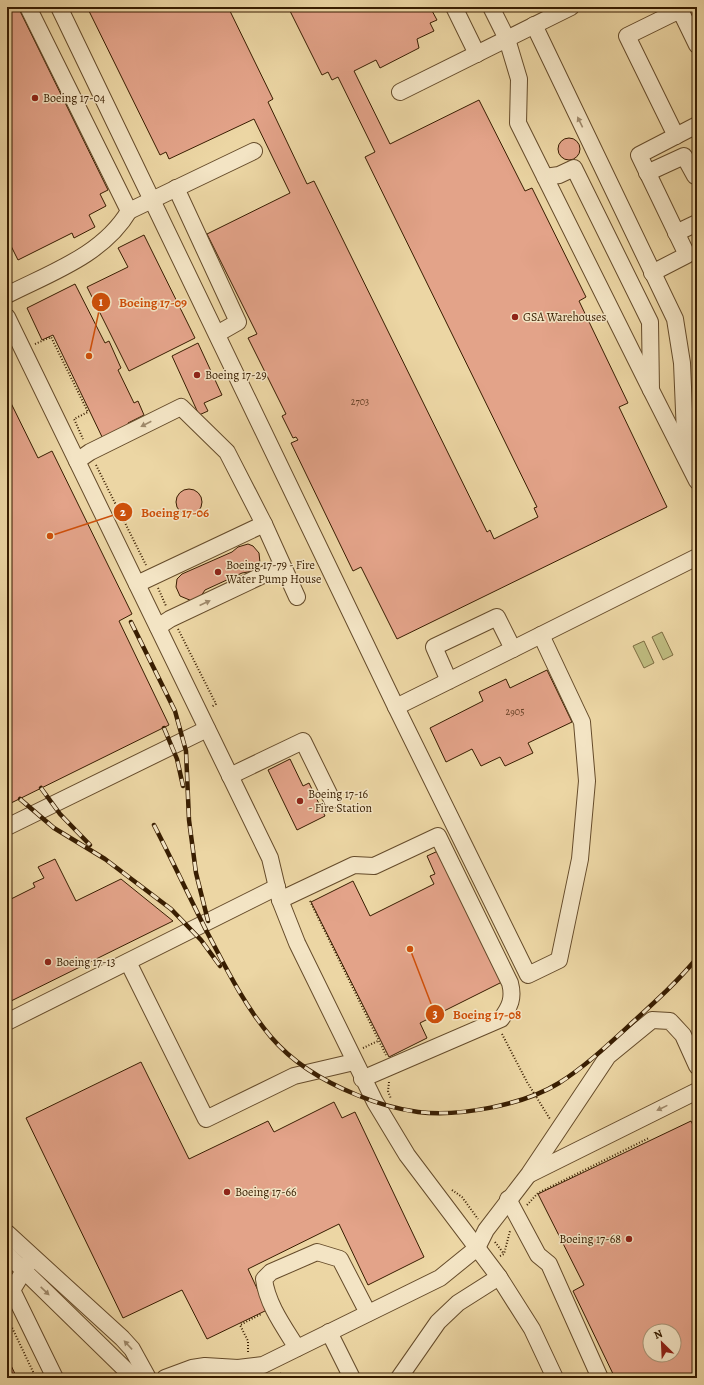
<svg xmlns="http://www.w3.org/2000/svg" width="704" height="1385" font-family="Alegreya,serif">
  <style>
    .green { fill: #bfbc80; stroke: #7c6c40 }
    .building { fill: #e3a389; stroke: #381d01; fill-rule: evenodd }
    .lines { fill: none; stroke-linecap: round; stroke-linejoin: round }
    .minor-casing { stroke: #654b2a; stroke-width: 18 }
    .path { stroke: #381d01; stroke-width: 2; stroke-dasharray: 1 2; stroke-linecap: butt }
    .minor { stroke: #f3e4c4; stroke-width: 16 }
    .rail-casing { stroke: #381d01; stroke-width: 4.5 }
    .rail { stroke: #f3e4c4; stroke-width: 3; stroke-dasharray: 9; stroke-linecap: butt }
    .oneway { fill: #9f8a6c }
    .poi-dot { fill: #8f2418; stroke: #f3e4c4; stroke-width: 1.5 }
    .labels { text-anchor: middle; dominant-baseline: central; stroke-width: 3; stroke-linejoin: round; paint-order: stroke }
    .number-label { font-size: 10px; fill: #633e23 }
    .poi-label { font-size: 12px; fill: #381d01; stroke: #f3e4c4; text-anchor: start }
    .leader { fill: none; stroke: #ce500a; stroke-width: 1.5 }
    .callout-dot { fill: #ce500a; stroke: #f3e4c4; stroke-width: 1.5 }
    .mark-label { font-size: 12px; text-anchor: middle; font-weight: bold; fill: #fff }
    .callout-label { font-size: 13px; text-anchor: middle; font-weight: bold; fill: #ce500a; stroke: #f3e4c4; stroke-width: 3; stroke-linejoin: round; paint-order: stroke }
  </style>
  <rect width="100%" height="100%" fill="#ecd6a4"/>
  <filter id="stains"><feTurbulence type="fractalNoise" baseFrequency=".005" numOctaves="4"/><feColorMatrix values="0 0 0 0 .2 0 0 0 0 .09 0 0 0 0 .02 0 0 0 .5 -.17"/></filter>
  <radialGradient id="worn" r=".72"><stop offset=".6" stop-color="#630" stop-opacity="0"/><stop offset="1" stop-color="#630" stop-opacity=".3"/></radialGradient>
  <g class="green">
    <path d="M662,632l11,23 -10,5 -11,-23z"/>
    <path d="M644,641l10,22 -10,5 -11,-22z"/>
  </g>
  <g class="building">
    <path d="M7,7h11l90,183 -8,4 6,12 -17,9 6,12 -21,11 -2,-5 -54,27 -11,-22z"/>
    <path d="M87,7h141l45,92 -5,3 39,82 7,-3 173,351 3,-2 4,9 44,-22 -4,-9 3,-1 -172,-350 10,-5 -37,-75 -6,3 -4,-8 -6,3 -34,-68h142l7,13 -7,3 4,8 -17,8 2,9 -39,20 -4,-8 -22,11 36,73 89,-44 46,91 7,-3 54,109 -7,4 49,102 -9,4 48,100 -270,132 -36,-72 -8,4 -62,-128 7,-3 -2,-3 -3,1 -11,-22 4,-2 -38,-76 9,-4 -50,-100 83,-41 -36,-74 -85,40 -3,-7 -6,3z"/>
    <circle cx="569" cy="149" r="11"/>
    <path d="M144,235l51,103 -66,33 -42,-84 41,-20 -10,-19z"/>
    <path d="M75,284l30,59 4,-2 12,27 -3,2 16,33 4,-2 6,14 -16,8 2,6 -26,12 -51,-106 -11,5 -15,-32z"/>
    <path d="M198,343l24,52 -18,8 4,8 -9,4 -27,-59z"/>
    <path d="M7,395l31,63 14,-7 80,163 -13,7 50,104 -162,80z"/>
    <circle cx="189" cy="502" r="13"/>
    <path d="M248,544l5,2 6,7 1,10 -6,8 -12,2 -37,17 -4,6 -9,5 -12,-5 -4,-9 1,-8 5,-5 50,-22 6,-5z"/>
    <path d="M547,670l25,52 -44,21 5,10 -28,13 -5,-9 -19,9 -9,-17 -26,13 -16,-34 53,-27 -4,-9 27,-13 4,9z"/>
    <path d="M290,759l13,27 6,-3 16,33 -28,14 -29,-60z"/>
    <path d="M438,851l64,131 -82,41 7,15 -38,19 -78,-155 42,-21 17,35 64,-32 -4,-8 5,-2 -8,-18z"/>
    <path d="M55,859l21,42 45,-22 52,42 -166,82v-102l28,-14 -2,-4 11,-5 -6,-11z"/>
    <path d="M141,1062l48,97 79,-38 6,11 60,-30 8,16 13,-6 69,145 -56,28 -29,-61 -91,45 19,41 -60,29 -25,-49 -59,28 -97,-200z"/>
    <path d="M691,1121l6,12v245h-82l-42,-87 11,-6 -46,-91zM650,1331h24v24h-24z"/>
    <path d="M7,1357l10,21h-10z"/>
  </g>
  <g class="lines">
    <g class="minor-casing">
      <g id="minor">
        <path d="M59,7c114,232 223,467 337,700l117,-58 -16,-32 -63,30 15,34"/>
        <path d="M454,7l23,47"/>
        <path d="M491,7l16,32 12,40 -1,44 133,267"/>
        <path d="M534,25l141,294 7,44 4,95"/>
        <path d="M400,92l171,-85"/>
        <path d="M676,136l-49,-100 53,-26 17,35"/>
        <path d="M647,173l37,-17 11,20"/>
        <path d="M545,177l14,-2 15,-7 76,154 1,68 46,91"/>
        <path d="M176,188l62,134 -21,12"/>
        <path d="M129,211l125,-60"/>
        <path d="M676,233l21,-10"/>
        <path d="M652,273l35,-18 -48,-100 58,-30"/>
        <path d="M7,295c43,-22 96,-40 122,-84l-101,-204"/>
        <path d="M7,317l263,541 10,42 17,43 78,159 32,53 92,122 33,52 23,49"/>
        <path d="M77,461l13,-9 91,-45 46,45 37,72 -127,60"/>
        <path d="M264,524l33,73"/>
        <path d="M158,627l12,-8 112,-53"/>
        <path d="M513,649l184,-92"/>
        <path d="M396,707l132,268 31,-15 21,-101 7,-78 -5,-59 -41,-87"/>
        <path d="M230,776l73,-35 29,59"/>
        <path d="M7,827l200,-98"/>
        <path d="M280,900l74,-35 20,1 64,-30 72,147c4,15 0,24 -9,36l-139,60"/>
        <path d="M128,962l78,157 88,-43 60,-14"/>
        <path d="M7,1022l270,-135"/>
        <path d="M530,1174l167,-83"/>
        <path d="M508,1199l30,56 11,9 51,114"/>
        <path d="M7,1233l115,105 10,11 16,29"/>
        <path d="M7,1254l127,124"/>
        <path d="M30,1261l-18,29 43,88"/>
        <path d="M329,1332l23,46"/>
        <path d="M297,1348c-13,-21 -30,-44 -33,-69l7,-7 46,-20 23,7 28,54"/>
        <path d="M165,1378l27,-10 13,-2 33,2 25,-3 177,-87 37,-30 9,-18 43,-56 79,-118 44,-36 18,1 13,14 14,31"/>
        <path d="M399,1378l39,-56 20,-19 41,-26"/>
      </g>
    </g>
    <g class="path">
      <path d="M35,344l16,-7 37,75 -14,7 9,20"/>
      <path d="M96,465l50,100"/>
      <path d="M158,588l8,18"/>
      <path d="M178,629l38,75 -5,3"/>
      <path d="M310,901l76,154"/>
      <path d="M502,1034l25,48 23,37"/>
      <path d="M363,1048l15,-7"/>
      <path d="M389,1082l-1,9 3,8"/>
      <path d="M452,1190l10,7 16,22"/>
      <path d="M527,1205l11,-12 111,-55"/>
      <path d="M495,1242l9,12"/>
      <path d="M500,1256l4,-2 6,-23"/>
      <path d="M7,1317l29,61"/>
      <path d="M248,1352v-11l-8,-16 21,-11"/>
      <path d="M280,1373l3,5"/>
    </g>
    <use href="#minor" class="minor"/>
    <g class="rail-casing">
      <g id="rail">
        <path d="M131,622l44,89 11,40 3,69 7,53 12,48"/>
        <path d="M164,728l13,31 6,27"/>
        <path d="M41,788l19,26 30,31"/>
        <path d="M20,799l34,29 51,31 66,50 30,31 19,26"/>
        <path d="M154,825c18,35 35,71 53,107 19,36 37,73 64,105 22,26 54,45 86,58 19,8 40,14 61,17 41,5 106,-7 141,-29 27,-17 51,-40 75,-62 22,-20 44,-40 63,-63"/>
      </g>
    </g>
    <use href="#rail" class="rail"/>
  </g>
  <defs><path id="oneway-solid" d="M-6-.8H1V-3.2L6.5 0L1 3.2V.8H-6Z"/></defs>
  <g class="oneway">
    <use href="#oneway-solid" transform="translate(580 122) rotate(-116)"/>
    <use href="#oneway-solid" transform="translate(146 424) rotate(153)"/>
    <use href="#oneway-solid" transform="translate(205 603) rotate(-25)"/>
    <use href="#oneway-solid" transform="translate(662 1108) rotate(154)"/>
    <use href="#oneway-solid" transform="translate(45 1291) rotate(44)"/>
    <use href="#oneway-solid" transform="translate(128 1345) rotate(-133)"/>
  </g>
  <g class="poi-dot">
    <circle cx="35" cy="98" r="4"/>
    <circle cx="515" cy="317" r="4"/>
    <circle cx="197" cy="375" r="4"/>
    <circle cx="218" cy="572" r="4"/>
    <circle cx="300" cy="801" r="4"/>
    <circle cx="48" cy="962" r="4"/>
    <circle cx="227" cy="1192" r="4"/>
    <circle cx="629" cy="1239" r="4"/>
  </g>
  <g class="labels">
    <g class="number-label">
      <text x="360" y="401">2703</text>
      <text x="515" y="711">2905</text>
    </g>
    <g class="poi-label">
      <text x="43" y="98">Boeing 17-04</text>
      <text x="523" y="317">GSA Warehouses</text>
      <text x="205" y="375">Boeing 17-29</text>
      <text x="226" y="565">Boeing 17-79 - Fire<tspan x="226" dy="14">Water Pump House</tspan></text>
      <text x="308" y="794">Boeing 17-16<tspan x="308" dy="14">- Fire Station</tspan></text>
      <text x="56" y="962">Boeing 17-13</text>
      <text x="235" y="1192">Boeing 17-66</text>
      <text x="621" y="1239" text-anchor="end">Boeing 17-68</text>
    </g>
  </g>
  <path class="leader" d="M89 356L101 302M50 536L123 512M410 949L435 1014"/>
  <g class="callout-dot">
    <circle cx="89" cy="356" r="4"/>
    <circle cx="50" cy="536" r="4"/>
    <circle cx="410" cy="949" r="4"/>
    <circle cx="101" cy="302" r="10"/>
    <circle cx="123" cy="512" r="10"/>
    <circle cx="435" cy="1014" r="10"/>
  </g>
  <g class="mark-label">
    <text x="101" y="306">1</text>
    <text x="123" y="516">2</text>
    <text x="435" y="1018">3</text>
  </g>
  <g class="callout-label">
    <text x="153" y="307">Boeing 17-09</text>
    <text x="175" y="517">Boeing 17-06</text>
    <text x="487" y="1019">Boeing 17-08</text>
  </g>
  <rect width="704" height="1385" fill="none" stroke="#ecd6a4" stroke-width="24"/>
  <rect x="8" y="8" width="688" height="1369" fill="none" stroke="#381d01" stroke-width="2"/>
  <rect x="12" y="12" width="680" height="1361" fill="none" stroke="#381d01"/>
  <g transform="translate(662 1343) rotate(336)"><circle r="19" fill="#f3e4c4" stroke="#a89476"/>
  <path d="M0-3L7 15L0 10L-7 15Z" fill="#8f2418"/>
  <text y="-6" font-size="11" font-weight="bold" text-anchor="middle" fill="#381d01">N</text>
  </g>
  <rect width="100%" height="100%" filter="url(#stains)"/>
  <rect width="100%" height="100%" fill="url(#worn)"/>
</svg>
